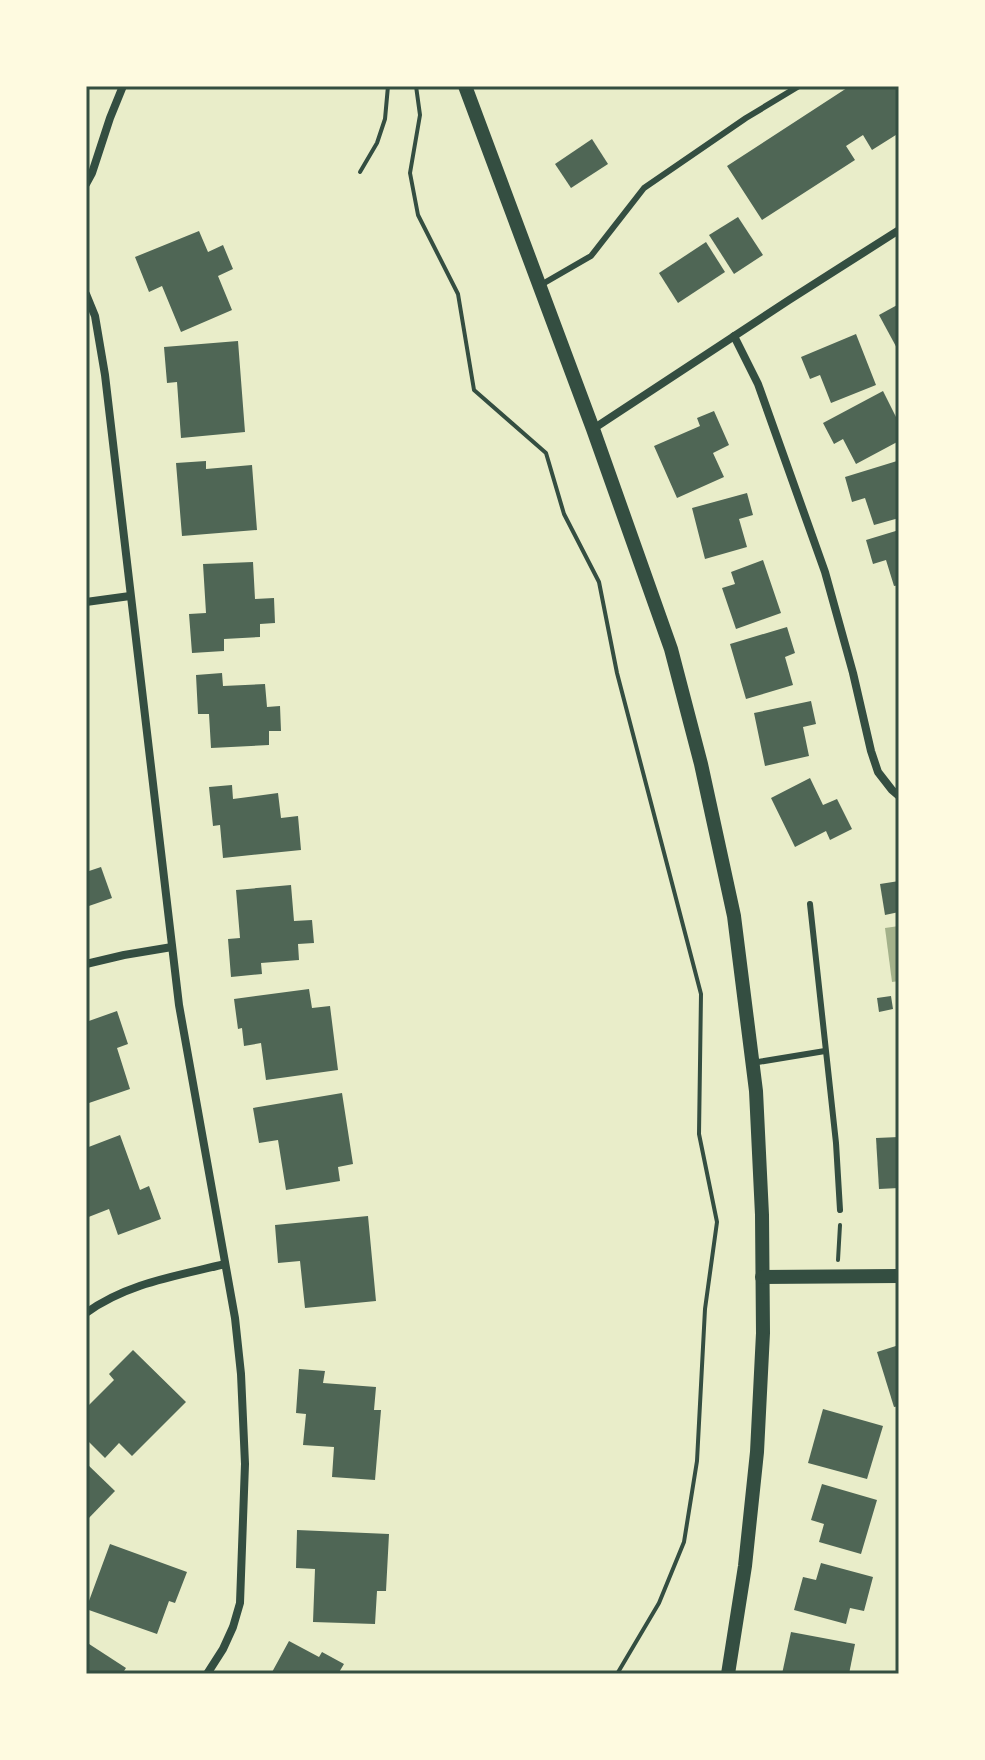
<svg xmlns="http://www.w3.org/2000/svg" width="985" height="1760" font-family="'Titillium Web',sans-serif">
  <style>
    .water { fill: #a3b18a }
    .building { fill: #4f6655 }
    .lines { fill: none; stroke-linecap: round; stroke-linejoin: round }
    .path { stroke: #344e41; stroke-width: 4 }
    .service { stroke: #344e41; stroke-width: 6 }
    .minor { stroke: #344e41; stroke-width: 8 }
    .tertiary { stroke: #344e41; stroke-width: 14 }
    .neatline { fill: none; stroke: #344e41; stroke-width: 3 }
  </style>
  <rect width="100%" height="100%" fill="#e9edc9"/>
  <path class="water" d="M899,926v55l-7,1 -7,-54z"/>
  <g class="building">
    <path d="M850,86h48l1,47 -27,17 -9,-15 -17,11 9,14 -93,60 -35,-54z"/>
    <path d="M592,139l16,25 -37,24 -16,-24z"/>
    <path d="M738,217l25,38 -29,19 -25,-39z"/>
    <path d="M199,231l9,21 15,-7 10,24 -15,7 14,34 -51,22 -19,-46 -13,6 -14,-35z"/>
    <path d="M706,242l19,30 -47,31 -19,-30z"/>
    <path d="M899,304v48l-20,-37z"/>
    <path d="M856,334l20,51 -45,18 -11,-28 -10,4 -9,-22z"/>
    <path d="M238,341l7,91 -64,6 -4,-56 -10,1 -3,-36z"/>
    <path d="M883,391l16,32v18l-43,23 -13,-25 -9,5 -11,-21z"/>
    <path d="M714,411l15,34 -16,8 11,24 -47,21 -23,-52 46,-20 -3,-8z"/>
    <path d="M206,461v8l46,-4 5,65 -75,6 -6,-73z"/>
    <path d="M897,461l2,5v52l-25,7 -9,-27 -13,4 -7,-25z"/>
    <path d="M747,493l6,22 -14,4 8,28 -42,12 -13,-51z"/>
    <path d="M899,530v55l-5,1 -8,-26 -13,4 -7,-24z"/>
    <path d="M763,560l18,53 -45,16 -14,-41 13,-4 -4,-12z"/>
    <path d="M253,562l2,37 19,-1 1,25 -15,1v13l-36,2v12l-32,2 -3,-39 17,-1 -3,-49z"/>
    <path d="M787,627l8,26 -10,4 8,28 -47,14 -16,-55z"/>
    <path d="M222,673l1,13 42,-2 2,23 13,-1 1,25h-12v14l-58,3 -2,-34h-11l-2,-39z"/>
    <path d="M811,701l5,23 -13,3 6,29 -44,10 -11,-53z"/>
    <path d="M810,778l13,27 14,-6 15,30 -22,11 -4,-9 -31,16 -24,-49z"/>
    <path d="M232,785l1,14 45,-6 3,25 17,-2 3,34 -78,8 -3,-33 -7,1 -4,-39z"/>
    <path d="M101,867l11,31 -26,9v-35z"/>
    <path d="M899,881v31l-14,3 -5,-31z"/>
    <path d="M291,885l3,36 18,-1 2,23 -16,1 1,16 -38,3 1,11 -31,3 -3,-38 12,-1 -4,-48z"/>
    <path d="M309,989l3,19 18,-2 8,64 -72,10 -5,-37 -17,3 -2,-18 -4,1 -4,-30z"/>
    <path d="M891,996l2,13 -14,3 -2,-14z"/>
    <path d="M117,1011l11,33 -11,4 13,41 -44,15v-82z"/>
    <path d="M342,1093l11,71 -15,3 2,14 -54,9 -8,-50 -19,3 -6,-35z"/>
    <path d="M120,1135l20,55 9,-4 12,33 -43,16 -9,-26 -23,9v-70z"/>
    <path d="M899,1137v51l-20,1 -3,-51z"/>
    <path d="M368,1216l8,85 -71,7 -5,-47 -22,2 -3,-38z"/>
    <path d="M899,1345v61l-5,1 -17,-55z"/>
    <path d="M133,1350l53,52 -54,54 -13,-13 -14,15 -19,-19v-31l28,-28 -5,-6z"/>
    <path d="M299,1369l26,2 -2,12 53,4 -2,23h7l-6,70 -43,-3 2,-30 -31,-2 3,-31 -10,-1z"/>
    <path d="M823,1409l60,17 -16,53 -59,-16z"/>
    <path d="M86,1463l29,28 -29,30z"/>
    <path d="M822,1484l55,16 -16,54 -42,-12 5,-18 -13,-4z"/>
    <path d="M297,1530l92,4 -3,57h-9l-2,33 -62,-2 2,-53 -19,-1z"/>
    <path d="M110,1544l77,28 -12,31 -6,-2 -12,33 -71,-25z"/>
    <path d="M821,1563l52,14 -9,34 -14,-3 -4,16 -52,-14 9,-33 13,3z"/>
    <path d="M791,1632l64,12 -6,30h-67z"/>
    <path d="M289,1641l30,16 3,-5 22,12 -6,10h-67z"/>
    <path d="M86,1642l40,26 -4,6h-36z"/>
  </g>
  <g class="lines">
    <g class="path">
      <path d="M416,86l4,29 -10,58 8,42 40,79 16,96 72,63 18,61 35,68 18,91 84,321 -2,140 18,88 -12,87 -8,152 -13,81 -25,61 -42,71"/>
      <path d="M360,172l17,-29 8,-24 3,-33"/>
      <path d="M838,1260l2,-35"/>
    </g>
    <g class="service">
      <path d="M539,286l52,-30 53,-68 102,-70 53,-32"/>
      <path d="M810,904l26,239 4,67"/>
      <path d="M752,1063l73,-12"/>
    </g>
    <g class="minor">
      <path d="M86,184l6,-11 18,-55 13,-32"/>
      <path d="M86,294l9,22 10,59 74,630 56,313 6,56 4,90 -5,139 -7,24 -10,22 -16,25"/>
      <path d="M734,336l24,48 67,188 28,101 18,78 7,21 14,18 7,6"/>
      <path d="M593,429l196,-129 110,-70"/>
      <path d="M86,602l44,-6"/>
      <path d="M86,964l38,-9 48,-8"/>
      <path d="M86,1313c41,-30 91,-37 139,-49"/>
    </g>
    <g class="tertiary">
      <path d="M465,86l128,343 78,220 30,115 33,152 22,175 6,124 1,118 -6,119 -12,114 -17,108"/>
      <path d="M762,1277l137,-1"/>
    </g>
  </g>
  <rect width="985" height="1760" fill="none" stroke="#fefae0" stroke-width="176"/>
  <rect x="88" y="88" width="809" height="1584" class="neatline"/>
</svg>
